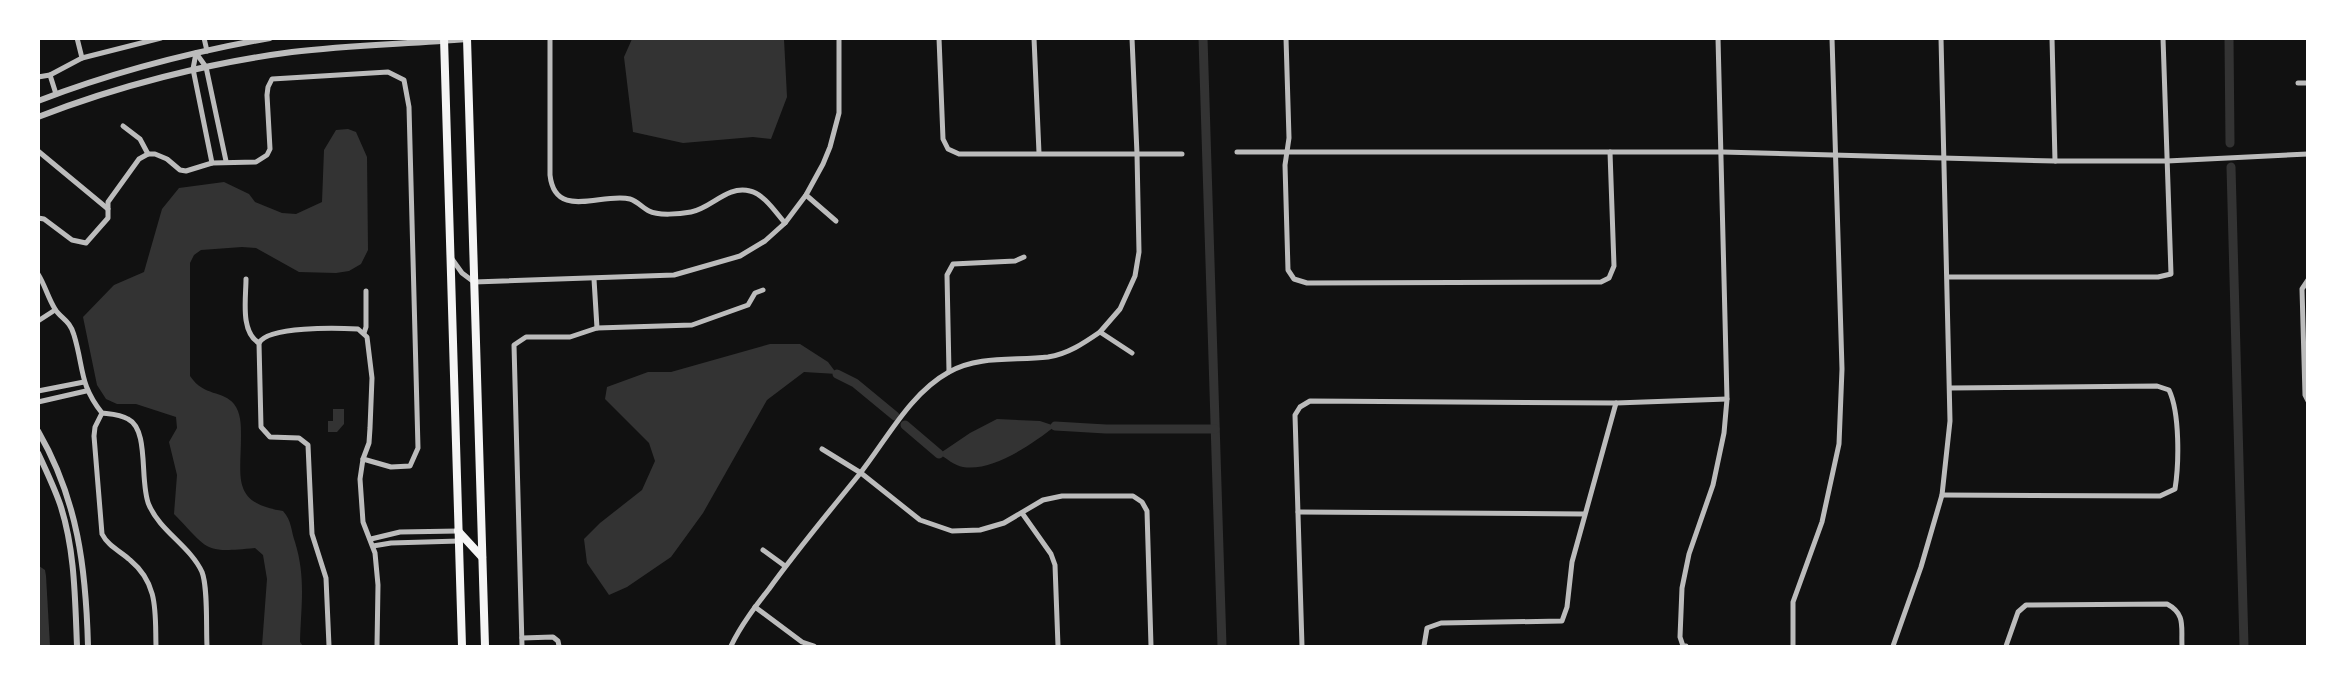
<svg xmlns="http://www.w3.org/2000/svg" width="2346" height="685" font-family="'Titillium Web',sans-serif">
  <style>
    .water { fill: #333 }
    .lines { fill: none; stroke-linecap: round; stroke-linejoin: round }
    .canal { stroke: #333; stroke-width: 9 }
    .minor { stroke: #bcbcbc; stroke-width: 5 }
    .tertiary { stroke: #bcbcbc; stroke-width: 6 }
    .primary { stroke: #f5f5f5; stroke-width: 8 }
  </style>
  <rect width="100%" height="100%" fill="#111"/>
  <g class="water">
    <path d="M632,39h152l3,58 -16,42 -18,-2 -70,6 -50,-11 -9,-75z"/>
    <path d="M348,129l8,3 11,25 1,93 -7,14 -12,7 -13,2 -37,-1 -43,-24 -14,-1 -41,3 -7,5 -4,8v113c14,21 33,14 44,28 7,9 7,21 7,31 0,44 -10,68 42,76 9,10 8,20 12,31 11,36 6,63 5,100l3,4h-41l5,-67 -4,-24 -8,-7c-52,5 -45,3 -81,-34l3,-39 -8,-33 8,-14 -1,-11 -40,-13h-19l-11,-5 -9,-14 -14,-68 31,-32 30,-13 18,-63 17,-21 45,-6 25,12 6,8 27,11 14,1 26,-12 2,-52 12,-20z"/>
    <path d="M770,344h30l28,18 9,12 -33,-2 -37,28 -64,113 -32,44 -44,30 -18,8 -22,-32 -3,-24 16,-16 42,-33 13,-29 -6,-18 -44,-44 2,-12 41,-15h23z"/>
    <path d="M333,409h11v15l-7,8h-9v-11h5z"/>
    <path d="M997,419l43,2 15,5c-22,18 -63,46 -92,41 -8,-1 -17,-9 -24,-13l31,-21z"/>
    <path d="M39,566l6,4 1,6 4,70h-11z"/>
  </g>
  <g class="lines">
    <g class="canal">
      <path d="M1203,38l19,608"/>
      <path d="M2229,38l1,105"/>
      <path d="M2231,167l13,479"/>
      <path d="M837,374l18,9 40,33"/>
      <path d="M905,425l34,29"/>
      <path d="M1055,426l51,3h109"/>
    </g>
    <g class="minor">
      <path d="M77,38l5,20"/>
      <path d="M204,38l3,13"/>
      <path d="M550,38v137c5,46 52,17 80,24 7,2 13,9 19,12 9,5 31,3 42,1 21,-4 36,-27 59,-21 14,3 26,22 35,32"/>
      <path d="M939,38l4,101 5,10 11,5h223"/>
      <path d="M1034,38l5,115"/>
      <path d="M1286,38l3,100 -4,27 3,105 6,9 13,4 294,-1 8,-4 5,-12 -4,-114"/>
      <path d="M2052,38l3,123"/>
      <path d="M196,53l10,14 20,94"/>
      <path d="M196,53l-3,16 19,94"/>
      <path d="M50,75l6,19"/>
      <path d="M38,77l12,-2 32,-17 79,-20"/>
      <path d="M2298,83h10"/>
      <path d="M123,126l17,13 8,15"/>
      <path d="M38,151l70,58"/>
      <path d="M1237,152h485l333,9h112l141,-7"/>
      <path d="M806,195l30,26"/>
      <path d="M38,218l6,1 28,21 14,3 22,-25v-16l31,-43 9,-5h7l12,5 13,11 6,1 26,-8 44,-1 11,-7 3,-6 -3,-54 1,-8 4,-8 116,-7 16,8 5,27 9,341 -8,18 -19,1 -28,-8"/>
      <path d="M452,259l10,14 12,9 200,-7 66,-19 25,-15 20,-18 21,-28 17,-31 7,-17 9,-34v-75"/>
      <path d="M38,274c7,11 10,24 17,35 5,9 15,11 19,26 10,33 5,49 28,78 9,1 18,1 26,6 22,11 11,64 21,86 11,26 41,41 53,67 6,15 4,56 5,74"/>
      <path d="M1949,277h209l13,-3 -8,-236"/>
      <path d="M246,279c0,19 -6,53 13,64"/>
      <path d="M594,279l3,49"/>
      <path d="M2308,280l-6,9 3,106 3,6"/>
      <path d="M38,321l17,-11"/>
      <path d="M364,333l2,-6v-36"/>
      <path d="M1132,353l-32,-21 20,-23 15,-33 4,-24 -2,-98 -5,-116"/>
      <path d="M949,372l-2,-97 6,-11 62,-3 9,-4"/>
      <path d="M38,391l46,-9"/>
      <path d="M38,402l48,-11"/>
      <path d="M102,413l-7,14 -1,9 8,98c6,12 18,17 28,26 29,24 25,53 26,86"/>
      <path d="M822,449l39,24 59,47 32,11 28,-1 24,-7 39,-23 19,-4h71l9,6 5,9 4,135"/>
      <path d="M1942,495l218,1 15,-7c4,-25 5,-76 -6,-99l-12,-4 -207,2"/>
      <path d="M1298,512l286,2"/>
      <path d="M1022,513l29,41 4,11 3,81"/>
      <path d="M371,539l29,-7 58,-1"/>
      <path d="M373,546l18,-3 68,-2"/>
      <path d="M763,550l22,16"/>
      <path d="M755,607l47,35 12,4"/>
      <path d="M522,638l31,-1 5,4 1,5"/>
      <path d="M329,646l-3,-68 -14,-44 -4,-89 -9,-7 -29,-1 -9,-10 -2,-84c9,-17 78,-15 99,-14l9,8 5,41 -2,50 -1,15 -6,16 -3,20 3,43 12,31 3,32 -1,61"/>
      <path d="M522,646l-8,-301 12,-8h44l27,-9 95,-3 56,-20 7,-12 8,-3"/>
      <path d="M731,646c10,-21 24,-39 38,-57 28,-39 59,-76 89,-113 28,-35 51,-82 91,-104 30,-17 66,-11 99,-15 20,-3 36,-14 52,-25"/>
      <path d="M1302,646l-7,-231 5,-8 10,-6 306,2 111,-4"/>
      <path d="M1424,646l3,-18 14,-5 121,-2 5,-14 5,-45 44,-159"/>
      <path d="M1686,646h-3l-3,-9 2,-49 7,-34 24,-69 11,-52 3,-34 -9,-361"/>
      <path d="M1793,646v-44l29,-80 17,-78 3,-75 -10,-331"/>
      <path d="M1893,646l28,-79 21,-72 8,-74 -9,-383"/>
      <path d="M2006,646l12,-34 8,-7 141,-1c19,10 14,23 15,42"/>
    </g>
    <g class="tertiary">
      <path d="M38,101c75,-29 153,-49 232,-63"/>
      <path d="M38,117c79,-31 170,-54 254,-65 58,-7 117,-8 175,-13"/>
      <path d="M38,431c40,69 48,138 50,215"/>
      <path d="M38,453c8,17 16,34 22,51 15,45 15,95 17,142"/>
    </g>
    <g class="primary">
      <path d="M444,38l18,608"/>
      <path d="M467,38l18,608"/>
      <path d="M458,531l24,26"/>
    </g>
  </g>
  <rect width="2346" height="685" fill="none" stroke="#ffffff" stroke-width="80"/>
</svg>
